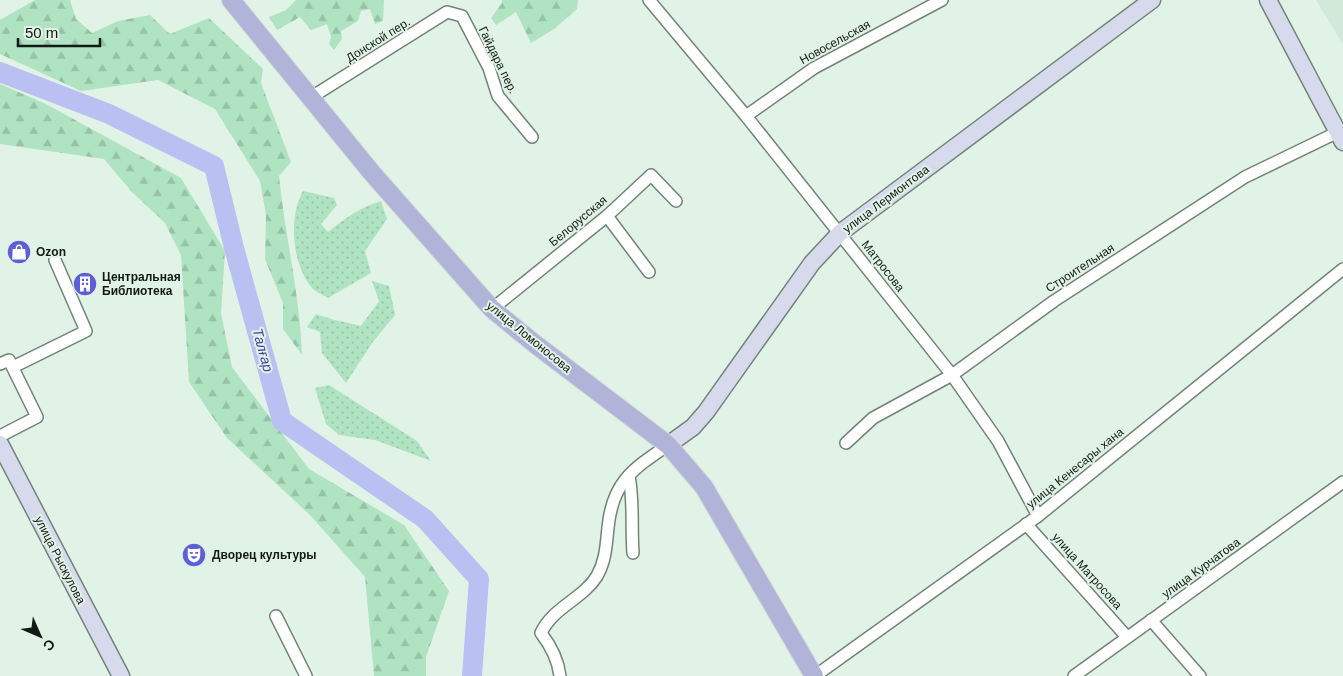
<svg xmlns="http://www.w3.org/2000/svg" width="1343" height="676" font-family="Helvetica,sans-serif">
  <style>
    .built { fill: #d0e9d9 }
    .grass { fill: url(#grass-dots) }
    .forest { fill: url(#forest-firs) }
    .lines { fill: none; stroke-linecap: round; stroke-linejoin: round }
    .river { stroke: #bac1f2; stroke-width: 20 }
    .street-casing { stroke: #728378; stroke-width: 14 }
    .secondary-casing { stroke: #728378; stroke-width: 19 }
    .primary-casing { stroke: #d5d6d5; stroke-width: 20 }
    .street { stroke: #fff; stroke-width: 11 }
    .secondary { stroke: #d7daec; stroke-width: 16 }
    .primary { stroke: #b0b4d8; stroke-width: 18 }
    .labels { text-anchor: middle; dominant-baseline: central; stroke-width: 4; stroke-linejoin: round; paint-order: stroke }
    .street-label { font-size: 12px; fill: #131915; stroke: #e1f3e7 }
    .poi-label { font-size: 12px; font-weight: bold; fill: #131915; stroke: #e1f3e7; text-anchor: start }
    .water-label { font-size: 14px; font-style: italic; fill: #42429e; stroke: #e1f3e7 }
  </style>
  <defs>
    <pattern id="grass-dots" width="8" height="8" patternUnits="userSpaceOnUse" patternTransform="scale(1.25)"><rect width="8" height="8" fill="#afe3c2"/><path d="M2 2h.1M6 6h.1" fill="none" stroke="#96c2a6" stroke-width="1.8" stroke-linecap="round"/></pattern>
    <pattern id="forest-firs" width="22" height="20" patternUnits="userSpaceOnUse" patternTransform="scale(1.25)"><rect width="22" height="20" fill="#afe3c2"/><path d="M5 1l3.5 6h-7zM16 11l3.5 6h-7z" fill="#96c2a6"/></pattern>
  </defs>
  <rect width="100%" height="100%" fill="#e1f3e7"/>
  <path class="built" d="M1316,0h27v44z"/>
  <g class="grass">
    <path d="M303,191l31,7 3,7 -16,19 7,8c17,-14 31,-24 53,-31l6,18 -22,32 6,22 -43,25c-5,-3 -12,-6 -16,-10 -20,-24 -24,-70 -9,-97z"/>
    <path d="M372,281l17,5 6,29 -23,28 -26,40 -24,-30 -2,-21 -13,-5 9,-13c15,6 30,8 45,12l18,-25z"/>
    <path d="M329,385l88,56 14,20 -56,-21 -36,-5 -13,-11 -11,-36z"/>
  </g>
  <g class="forest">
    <path d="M35,0h35l6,19 16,14 26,-12 32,-6 20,19 39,-16 54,51 -2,14 30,79 -12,14c6,60 21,119 23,179l-19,-26v-26l-18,-44 1,-44 -6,-34 -45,-72 -57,-29 -77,11 -81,-37v-34z"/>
    <path d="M296,0h88l-1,21 -8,3 -5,-15 -9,2 -3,10 -17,10 1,8 -8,11 -5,-6 2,-7 -4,-13 -16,6 -11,-13 -23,13 -8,-13 17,-7z"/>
    <path d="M502,0h76l-1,9 -23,20 -23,14 -15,-31 -20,13 -5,-7 11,-15z"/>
    <path d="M0,84l46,20 135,74 44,73 -4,62 11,54 77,102 95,56 45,66 -23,66v19h-52l-9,-99 -55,-62 -83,-77 -38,-56 -8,-127 -16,-32 -34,-32 -27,-32 -104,-15z"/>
  </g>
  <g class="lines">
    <path class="river" d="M0,72l109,42 105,52 20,82 48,173 143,98 54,60 -7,97"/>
    <g class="street-casing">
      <g id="street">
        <path d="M649,0l97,116 206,259 46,66 40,75"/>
        <path d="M310,98l137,-86 15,4 27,52 9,28 34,41"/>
        <path d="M746,116l68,-48 128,-68"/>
        <path d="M607,216l42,56"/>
        <path d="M492,309l115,-93 44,-41 25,26"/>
        <path d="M0,364l9,-4 28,57 -37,19"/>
        <path d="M13,367l73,-36 -31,-71"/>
        <path d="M846,443l27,-25 79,-43 102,-74 191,-124 93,-45"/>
        <path d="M629,476c5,26 2,50 4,77"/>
        <path d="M1026,524l101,113"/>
        <path d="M276,616l30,60"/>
        <path d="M1151,620l49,56"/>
        <path d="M560,676c-2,-17 -9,-30 -19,-43 12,-26 42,-34 56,-57 9,-16 9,-31 11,-48 4,-46 25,-59 60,-83"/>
        <path d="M815,676l223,-160 305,-247"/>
        <path d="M1074,676l269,-194"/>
      </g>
    </g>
    <g class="secondary-casing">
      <g id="secondary">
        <path d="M1268,0l75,142"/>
        <path d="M0,444l121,232"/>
        <path d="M668,445l25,-18 13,-15 106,-149 28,-30 312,-233"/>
      </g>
    </g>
    <g class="primary-casing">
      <path id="primary" d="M231,0l141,173 120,136 43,35 133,101 36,42 110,189"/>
    </g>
    <use href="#street" class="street"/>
    <use href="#secondary" class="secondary"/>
    <use href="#primary" class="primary"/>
  </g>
  <defs>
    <g id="shop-disc" transform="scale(1.25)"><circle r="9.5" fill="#5e5fd7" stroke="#e1f3e7"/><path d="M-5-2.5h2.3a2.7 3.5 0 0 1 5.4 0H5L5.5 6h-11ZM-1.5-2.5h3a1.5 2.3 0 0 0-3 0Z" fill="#fff"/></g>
    <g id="building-disc" transform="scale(1.25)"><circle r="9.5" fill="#5e5fd7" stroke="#e1f3e7"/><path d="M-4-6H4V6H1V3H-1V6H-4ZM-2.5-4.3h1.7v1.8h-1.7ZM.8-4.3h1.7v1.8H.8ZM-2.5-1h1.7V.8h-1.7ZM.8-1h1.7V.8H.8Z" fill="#fff"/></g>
    <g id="theatre-disc" transform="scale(1.25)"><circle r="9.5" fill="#5e5fd7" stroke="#e1f3e7"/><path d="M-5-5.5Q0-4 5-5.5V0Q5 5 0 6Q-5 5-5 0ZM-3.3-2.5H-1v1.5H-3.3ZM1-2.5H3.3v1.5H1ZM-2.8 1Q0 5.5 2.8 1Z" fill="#fff"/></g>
  </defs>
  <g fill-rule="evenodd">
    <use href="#shop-disc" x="19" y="252"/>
    <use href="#building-disc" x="85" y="284"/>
    <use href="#theatre-disc" x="194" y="555"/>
  </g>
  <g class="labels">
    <g class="street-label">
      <text transform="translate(378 40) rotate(-32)">Донской пер.</text>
      <text transform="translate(835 42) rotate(-29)">Новосельская</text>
      <text transform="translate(498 60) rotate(64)">Гайдара пер.</text>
      <text transform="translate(886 199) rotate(-37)">улица Лермонтова</text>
      <text transform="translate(578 221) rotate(-40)">Белорусская</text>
      <text transform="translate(883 266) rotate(52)">Матросова</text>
      <text transform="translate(1080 268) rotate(-33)">Строительная</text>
      <text transform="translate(529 337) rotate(39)">улица Ломоносова</text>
      <text transform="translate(1075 468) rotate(-39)">улица Кенесары хана</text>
      <text transform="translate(60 560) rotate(63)">улица Рыскулова</text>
      <text transform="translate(1201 568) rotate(-36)">улица Курчатова</text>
      <text transform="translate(1087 571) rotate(48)">улица Матросова</text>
    </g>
    <g class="poi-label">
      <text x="36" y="252">Ozon</text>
      <text x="102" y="277">Центральная<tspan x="102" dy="14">Библиотека</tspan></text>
      <text x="212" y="555">Дворец культуры</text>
    </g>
    <g class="water-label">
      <text transform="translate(263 350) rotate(75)">Талғар</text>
    </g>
  </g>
  <g transform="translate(40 636) rotate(135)" stroke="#e1f3e7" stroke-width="4" paint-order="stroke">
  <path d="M0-4L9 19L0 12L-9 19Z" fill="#131915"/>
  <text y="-8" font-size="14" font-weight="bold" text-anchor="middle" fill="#131915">С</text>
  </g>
  <path d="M18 38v8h82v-8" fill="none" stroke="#131915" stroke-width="2.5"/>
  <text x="25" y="38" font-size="15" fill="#131915" stroke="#e1f3e7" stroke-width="4" paint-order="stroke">50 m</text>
</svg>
